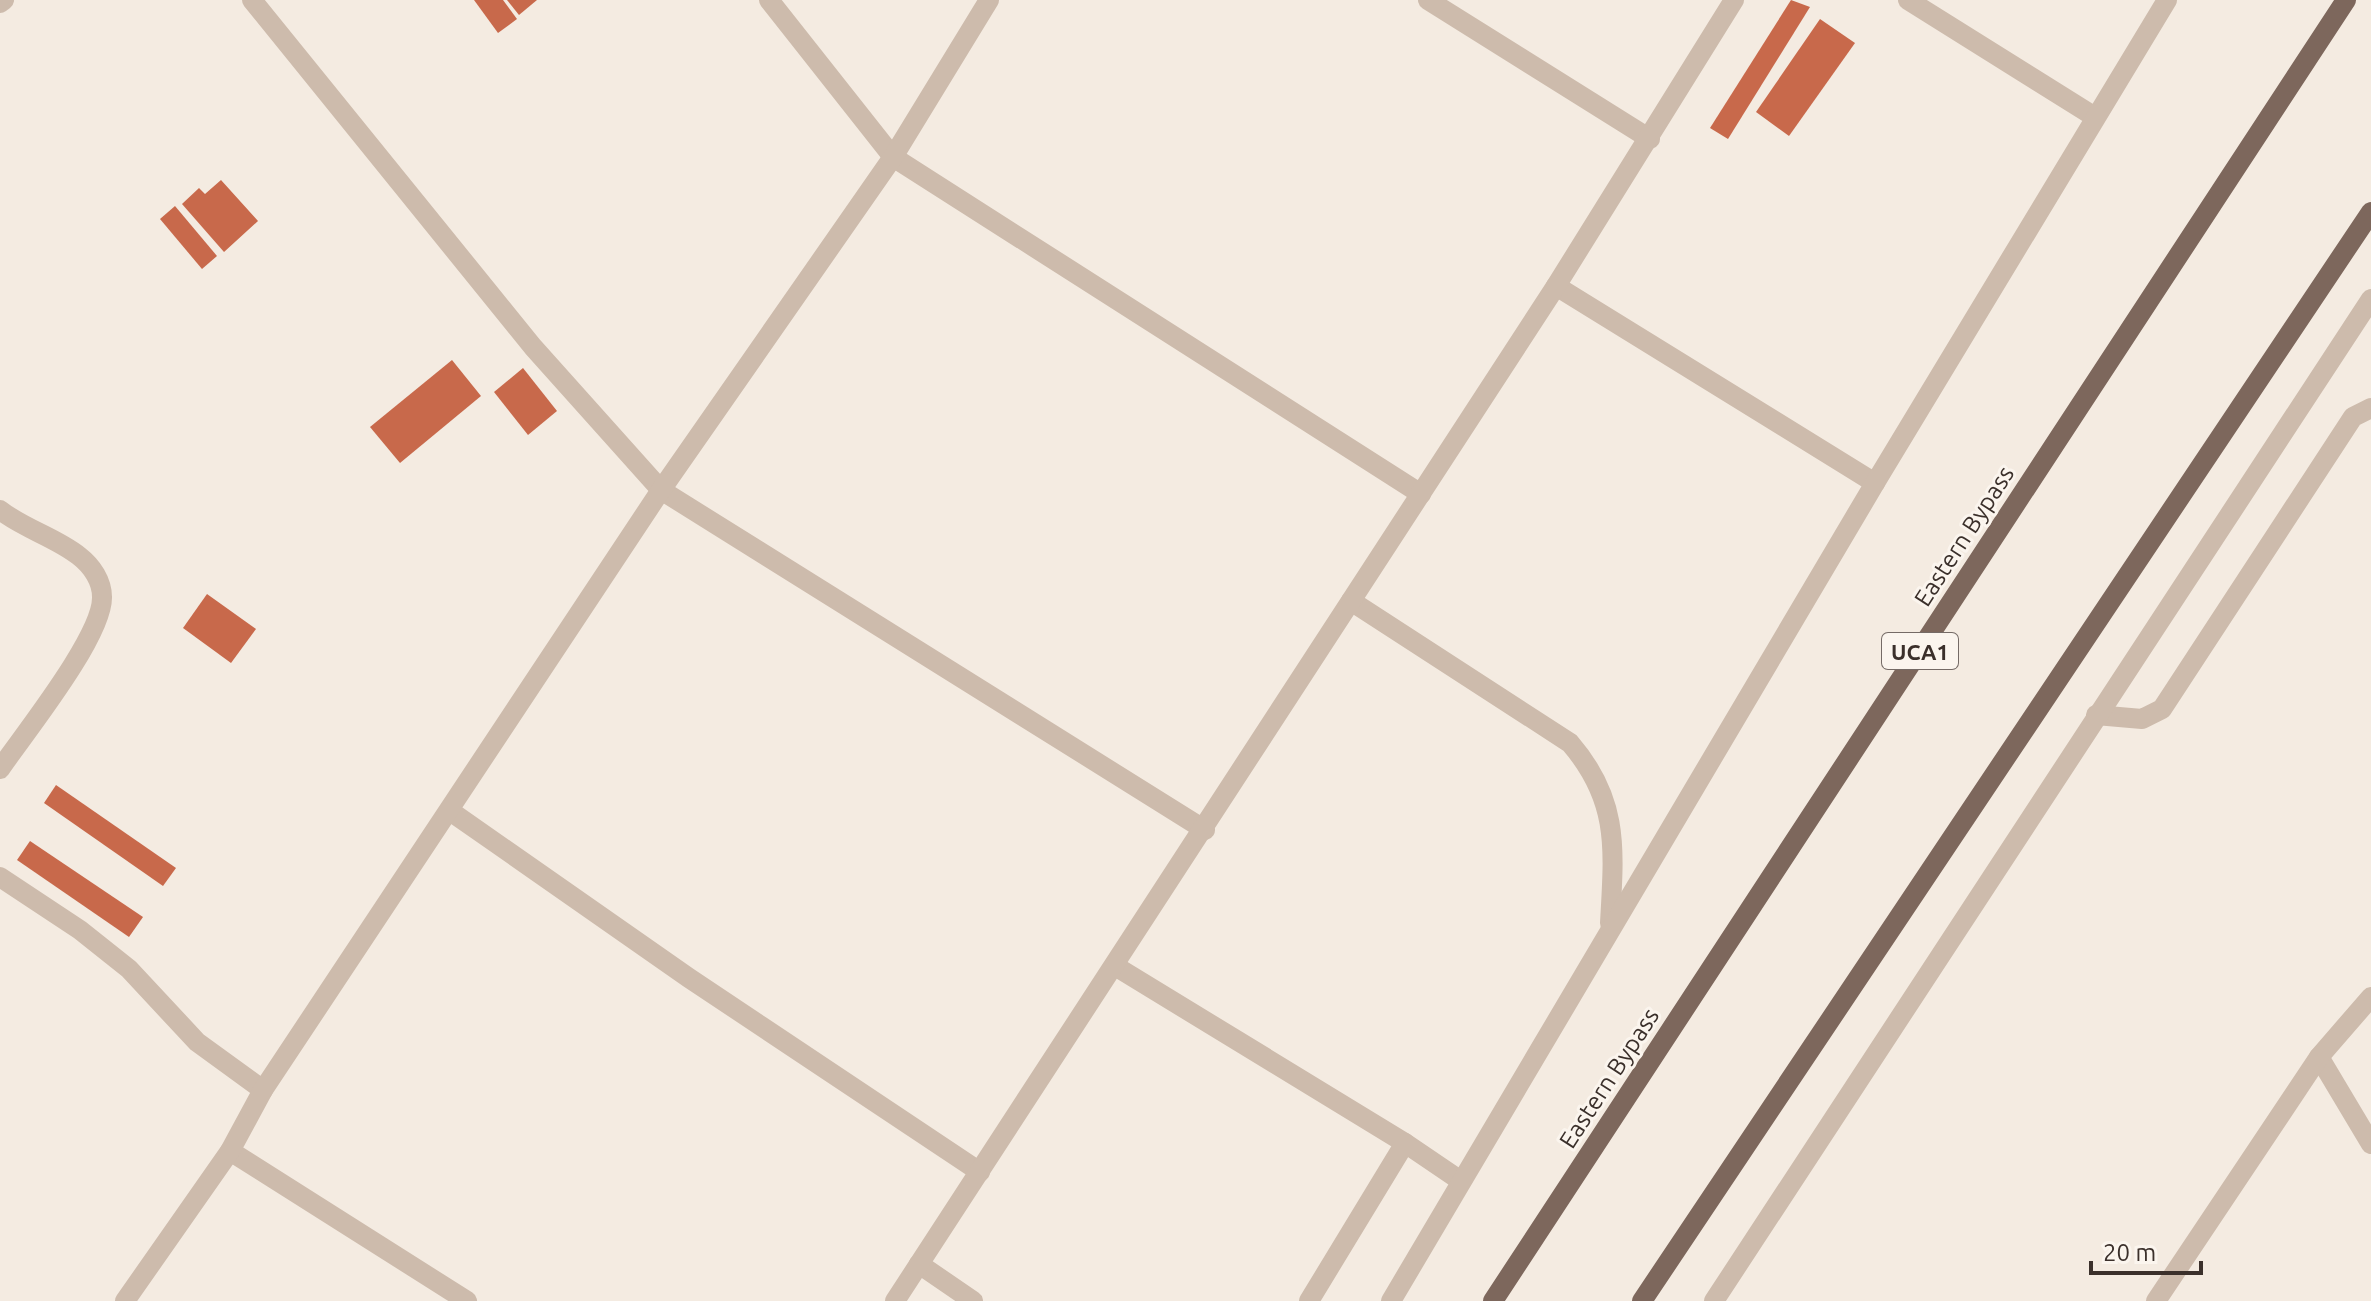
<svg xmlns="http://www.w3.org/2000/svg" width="2371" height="1301" font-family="Ubuntu,sans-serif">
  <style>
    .building { fill: #c8694b }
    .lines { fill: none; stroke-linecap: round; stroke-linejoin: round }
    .minor { stroke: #cdbbac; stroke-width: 20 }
    .major { stroke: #7d675c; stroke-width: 20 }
    .labels { text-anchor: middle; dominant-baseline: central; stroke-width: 6; stroke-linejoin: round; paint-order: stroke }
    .shield { fill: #fbf5ee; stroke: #756b66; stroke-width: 2 }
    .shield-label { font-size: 22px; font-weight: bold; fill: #3b302b }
    .street-label { font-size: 24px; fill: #3b302b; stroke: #fbf5ee }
  </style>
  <rect width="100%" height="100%" fill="#f4ebe1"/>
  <g class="building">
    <path d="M474,0h29l14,19 -19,14z"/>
    <path d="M507,0h30l-18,15z"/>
    <path d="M1791,0l19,7 -82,132 -18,-11z"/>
    <path d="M1820,19l35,24 -66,93 -33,-24z"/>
    <path d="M221,180l37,41 -34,31 -42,-48 17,-16 6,6z"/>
    <path d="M175,206l42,50 -15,13 -42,-50z"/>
    <path d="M452,360l29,36 -81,67 -30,-36z"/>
    <path d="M523,368l34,43 -29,24 -34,-43z"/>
    <path d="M207,594l49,35 -25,34 -48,-35z"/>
    <path d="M56,785l120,83 -13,18 -119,-83z"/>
    <path d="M30,841l113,76 -14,20 -112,-77z"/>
  </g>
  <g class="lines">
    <g class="minor">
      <path d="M252,0l281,347 128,143 544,340"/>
      <path d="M769,0l124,157 528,337"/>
      <path d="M1428,0l222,139"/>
      <path d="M1908,0l187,117"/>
      <path d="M0,3l4,-3"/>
      <path d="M1556,286l319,197"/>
      <path d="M0,510c24,19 55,27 79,46 13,10 23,25 23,41 1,39 -78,137 -102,172"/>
      <path d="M1351,601l219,142c50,58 44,107 40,180"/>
      <path d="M2096,715l46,4 20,-10 191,-292 18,-9"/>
      <path d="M450,811l239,167 291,194"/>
      <path d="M0,877l80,53 49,39 68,73 66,48"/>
      <path d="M1115,966l290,177"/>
      <path d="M2319,1057l52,87"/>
      <path d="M230,1151l237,150"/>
      <path d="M919,1264l54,37"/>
      <path d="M125,1301l105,-150 33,-61 398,-600 232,-333 96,-157"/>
      <path d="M895,1301l661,-1015 178,-286"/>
      <path d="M1309,1301l96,-158 56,38"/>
      <path d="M1391,1301l484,-818 292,-483"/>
      <path d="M1714,1301l657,-1002"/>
      <path d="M2156,1301l163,-244 52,-60"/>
    </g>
    <g class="major">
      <path d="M1493,1301l853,-1301"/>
      <path d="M1642,1301l729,-1089"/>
    </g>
  </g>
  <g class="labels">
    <rect class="shield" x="1882" y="633" width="76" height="36" rx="6"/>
    <g class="shield-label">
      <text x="1920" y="651">UCA1</text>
    </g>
    <g class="street-label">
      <text transform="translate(1964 536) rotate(-57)">Eastern Bypass</text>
      <text transform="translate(1609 1078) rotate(-57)">Eastern Bypass</text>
    </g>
  </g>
  <path d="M2091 1261v12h110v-12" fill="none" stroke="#3b302b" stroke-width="4"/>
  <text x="2103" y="1261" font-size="24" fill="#3b302b" stroke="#fbf5ee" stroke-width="6" paint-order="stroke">20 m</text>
</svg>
